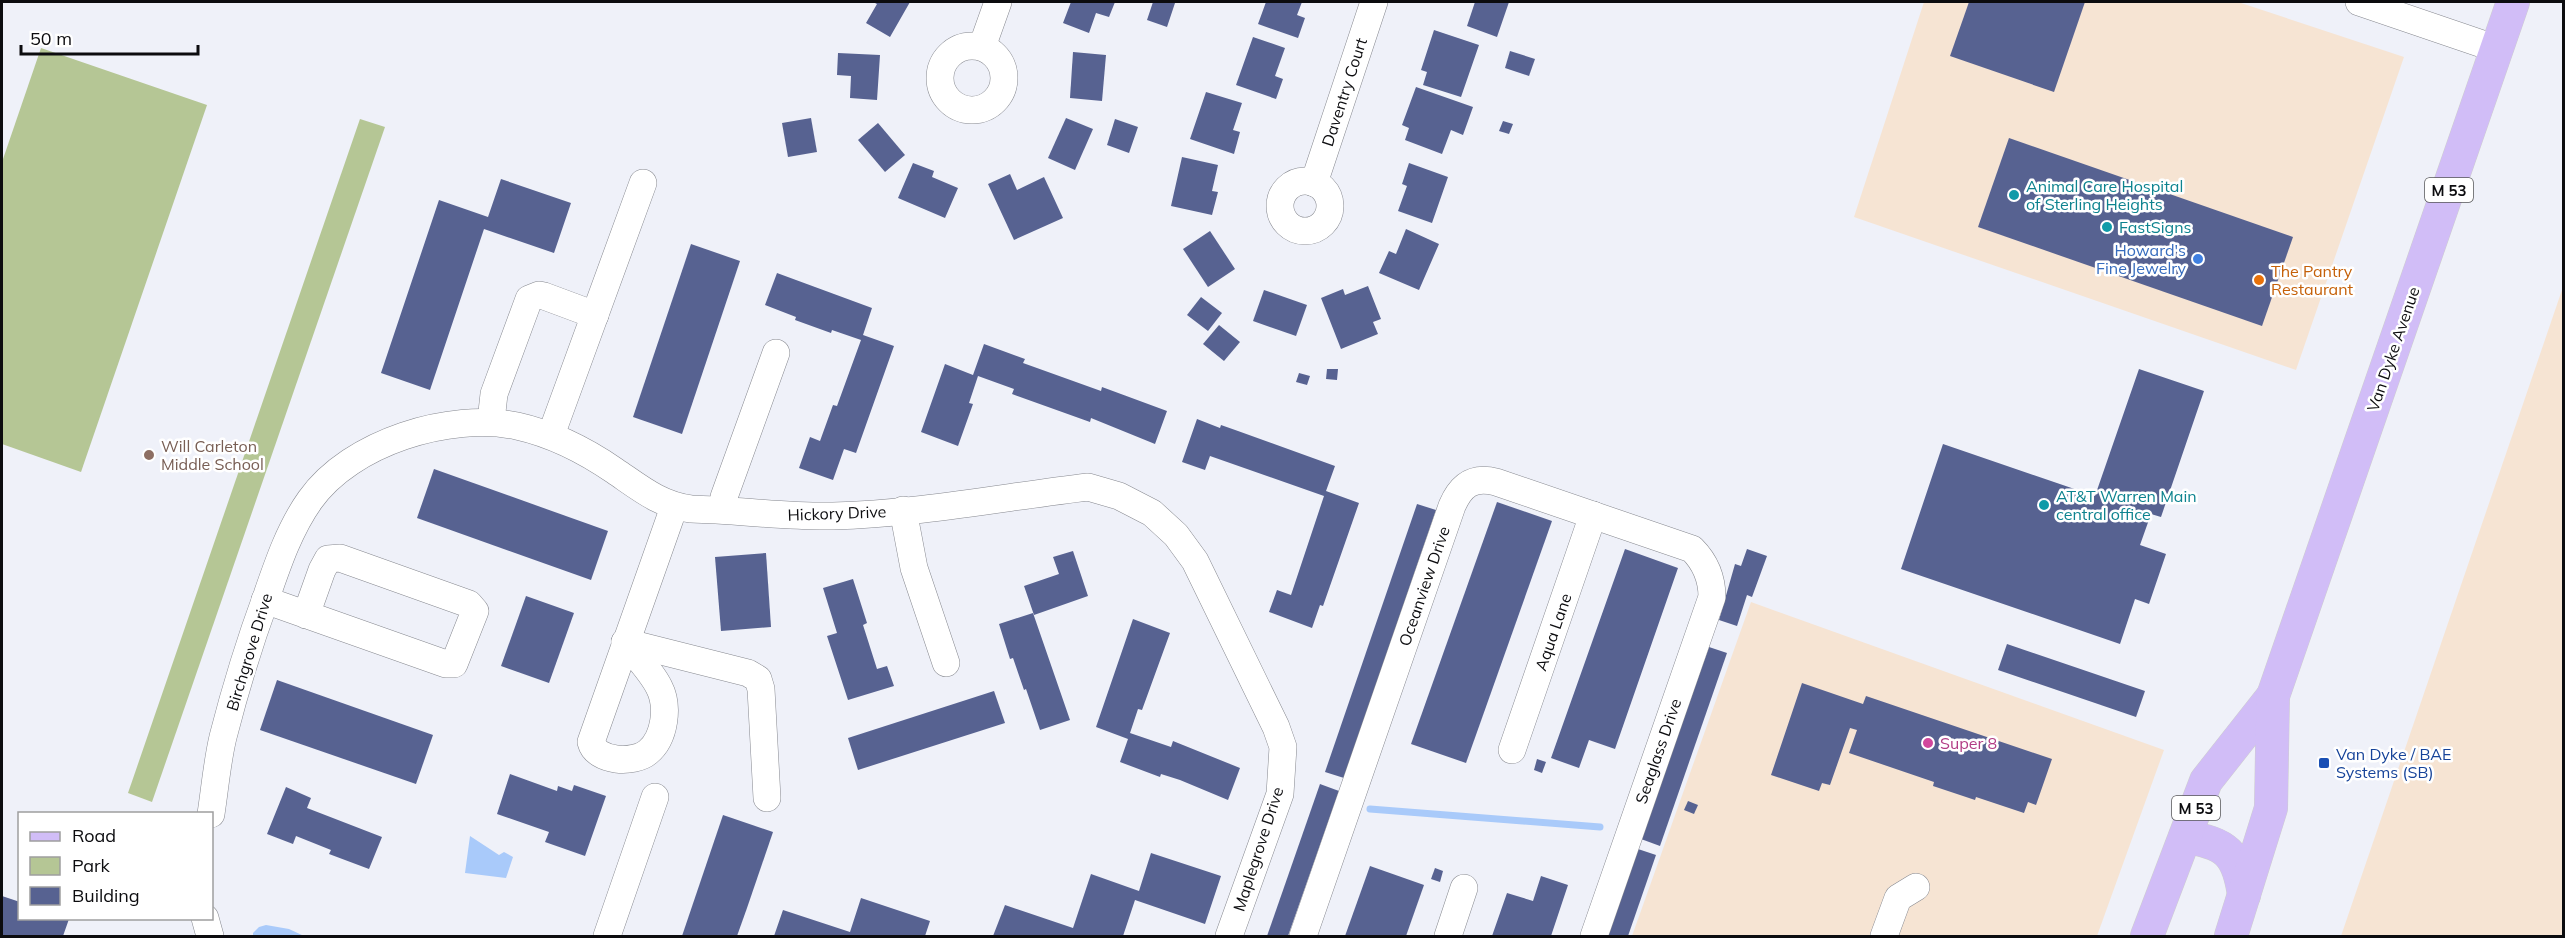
<svg xmlns="http://www.w3.org/2000/svg" width="2565" height="938" font-family="Mulish,sans-serif">
  <style>
    .commercial { fill: #f6e4d3 }
    .green { fill: #b5c695 }
    .water { fill: #a9cafa }
    .lines { fill: none; stroke-linecap: round; stroke-linejoin: round }
    .stream { stroke: #a9cafa; stroke-width: 7 }
    .building { fill: #576291 }
    .minor-casing { stroke: #878990; stroke-width: 28 }
    .major-casing { stroke: #cececf; stroke-width: 34 }
    .minor { stroke: #fff; stroke-width: 27 }
    .major { stroke: #d1bdf7; stroke-width: 33 }
    .culture-dot { fill: #0f9aa8; stroke: #fff; stroke-width: 2 }
    .shop-dot { fill: #3f7fe0; stroke: #fff; stroke-width: 2 }
    .food-dot { fill: #e8710a; stroke: #fff; stroke-width: 2 }
    .education-dot { fill: #8d6e63; stroke: #fff; stroke-width: 2 }
    .hotel-dot { fill: #d1479c; stroke: #fff; stroke-width: 2 }
    .transit-dot { fill: #1a4fb4; stroke: #fff; stroke-width: 2 }
    .labels { text-anchor: middle; dominant-baseline: central; stroke-width: 5; stroke-linejoin: round; paint-order: stroke }
    .shield { fill: #fff; stroke: #555557; stroke-width: 1.5 }
    .shield-label { font-size: 15px; font-weight: bold; fill: #0c0c0f }
    .street-label { font-size: 16px; fill: #0c0c0f; stroke: #fff }
    .culture-label { font-size: 16px; fill: #0d838f; stroke: #fff; text-anchor: start }
    .shop-label { font-size: 16px; fill: #366cbe; stroke: #fff; text-anchor: end }
    .food-label { font-size: 16px; fill: #c56008; stroke: #fff; text-anchor: start }
    .education-label { font-size: 16px; fill: #785e54; stroke: #fff; text-anchor: start }
    .hotel-label { font-size: 16px; fill: #b23c85; stroke: #fff; text-anchor: start }
    .transit-label { font-size: 16px; fill: #164399; stroke: #fff; text-anchor: start }
  </style>
  <rect width="100%" height="100%" fill="#eff1f9"/>
  <g class="commercial">
    <path d="M1924,2h314l166,55 -108,313 -442,-153z"/>
    <path d="M2563,287v649h-222z"/>
    <path d="M1751,602l413,148 -67,186h-465z"/>
  </g>
  <g class="green">
    <path d="M41,48l166,57 -126,367 -79,-28v-282z"/>
    <path d="M360,119l25,8 -233,675 -24,-9z"/>
  </g>
  <g class="water">
    <path d="M470,836l29,19 5,-3 9,5 -7,21 -41,-5z"/>
    <path d="M266,925l23,4 15,7h-51v-3l6,-6z"/>
  </g>
  <g class="lines">
    <path class="stream" d="M1370,809l230,18"/>
  </g>
  <g class="building">
    <path d="M873,2h37l-20,35 -24,-14 11,-19z"/>
    <path d="M1071,2h44l-6,15 -13,-4 -7,20 -26,-10z"/>
    <path d="M1153,2l22,1 -8,24 -20,-7z"/>
    <path d="M1266,2h36l-5,13 8,3 -7,20 -40,-14z"/>
    <path d="M1475,2h34l-12,35 -30,-11z"/>
    <path d="M1969,2h116l-31,90 -104,-36z"/>
    <path d="M1434,30l45,15 -18,52 -38,-12 4,-13 -6,-2z"/>
    <path d="M1253,37l32,11 -10,28 8,3 -7,20 -40,-14z"/>
    <path d="M1510,51l25,8 -6,17 -24,-8z"/>
    <path d="M1073,52l33,3 -4,46 -32,-3z"/>
    <path d="M838,53l42,2 -3,45 -27,-2 1,-22 -14,-1z"/>
    <path d="M1416,87l57,20 -10,28 -12,-5 -9,24 -37,-14 4,-12 -7,-3z"/>
    <path d="M1206,92l36,11 -9,27 7,2 -6,22 -44,-15z"/>
    <path d="M811,118l6,34 -29,5 -6,-34z"/>
    <path d="M1066,118l27,11 -18,41 -27,-12z"/>
    <path d="M1115,119l23,8 -9,26 -22,-8z"/>
    <path d="M1503,121l10,3 -4,10 -10,-3z"/>
    <path d="M878,123l27,32 -20,17 -27,-32z"/>
    <path d="M2009,138l284,99 -31,89 -284,-99z"/>
    <path d="M1182,157l36,8 -6,26 6,1 -6,23 -41,-9z"/>
    <path d="M913,163l21,8 -2,6 26,11 -13,30 -47,-20z"/>
    <path d="M1409,163l39,14 -16,46 -34,-12 9,-25 -5,-2z"/>
    <path d="M1010,174l7,16 27,-13 19,41 -49,22 -26,-56z"/>
    <path d="M501,179l70,24 -17,50 -70,-24 -54,161 -49,-17 58,-173 49,17z"/>
    <path d="M1406,229l33,15 -20,46 -40,-17 10,-22 7,3z"/>
    <path d="M1210,231l25,38 -27,18 -25,-38z"/>
    <path d="M691,244l49,17 -58,173 -49,-17z"/>
    <path d="M777,273l95,35 -9,27 31,11 -38,107 -12,-4 -11,31 -34,-12 11,-31 10,4 13,-36 4,1 24,-66 -29,-10 -1,3 -36,-13 1,-3 -31,-12z"/>
    <path d="M1368,286l13,33 -8,3 5,12 -37,15 -20,-51 22,-9 2,6z"/>
    <path d="M1264,290l43,15 -11,31 -43,-15z"/>
    <path d="M1201,297l21,16 -14,18 -21,-16z"/>
    <path d="M1219,325l21,17 -16,19 -21,-17z"/>
    <path d="M984,344l41,15 -2,4 78,28 1,-4 65,24 -12,33 -64,-26 -1,4 -78,-28 2,-5 -36,-13 -9,27 4,1 -15,42 -37,-14 24,-68 28,11z"/>
    <path d="M1327,369h11l-1,11 -11,-1z"/>
    <path d="M2139,369l65,22 -43,126 -10,-3 -11,31 26,9 -17,50 -14,-5 -15,45 -219,-75 42,-125 152,52z"/>
    <path d="M1299,373l11,3 -3,9 -11,-3z"/>
    <path d="M1197,419l23,9 1,-3 17,6 97,35 -9,25 33,12 -36,103 -3,-1 -8,23 -43,-16 8,-22 14,5 33,-99 -114,-40 -5,14 -23,-8z"/>
    <path d="M434,469l174,62 -17,49 -174,-62z"/>
    <path d="M1497,502l55,19 -86,242 -55,-19z"/>
    <path d="M1417,504l19,6 -92,268 -19,-6z"/>
    <path d="M1625,549l53,19 -63,181 -26,-9 -10,28 -28,-10z"/>
    <path d="M1747,549l20,7 -15,41 -5,-2 -10,31 -18,-6 16,-56 6,2z"/>
    <path d="M1073,551l15,45 -54,19 -10,-29 35,-12 -6,-17z"/>
    <path d="M766,553l5,74 -50,4 -6,-74z"/>
    <path d="M853,579l14,44 -4,2 14,44 10,-3 7,20 -46,14 -21,-64 10,-3 -14,-45z"/>
    <path d="M526,596l48,17 -25,70 -48,-17z"/>
    <path d="M1033,613l37,107 -30,10 -14,-41 -2,1 -11,-32 -3,1 -11,-35z"/>
    <path d="M1133,619l37,14 -28,77 -4,-1 -8,24 41,14 2,-6 67,27 -12,32 -48,-20 -19,-6 -1,3 -40,-15 8,-23 -32,-12z"/>
    <path d="M2007,644l138,47 -9,26 -138,-47z"/>
    <path d="M1709,647l18,6 -67,193 -19,-7z"/>
    <path d="M277,680l156,55 -17,49 -156,-54z"/>
    <path d="M1802,683l61,21 3,-8 186,63 -16,46 -8,-3 -4,11 -48,-16 -1,3 -42,-14 1,-4 -85,-29 8,-23 -7,-2 -20,57 -8,-2 -3,8 -48,-16z"/>
    <path d="M994,691l11,32 -147,47 -10,-32z"/>
    <path d="M1537,759l9,3 -4,11 -8,-3z"/>
    <path d="M510,774l47,17 1,-5 14,5 2,-6 32,11 -21,60 -40,-14 4,-10 -52,-18z"/>
    <path d="M1320,784l19,7 -51,145h-21z"/>
    <path d="M286,787l25,11 -4,10 75,29 -13,32 -40,-15 2,-4 -35,-14 -3,8 -26,-10z"/>
    <path d="M1688,801l10,4 -4,9 -10,-4z"/>
    <path d="M723,815l50,17 -26,76 -10,28h-55z"/>
    <path d="M1638,849l18,6 -28,81h-20z"/>
    <path d="M1151,853l70,23 -16,48 -70,-24 -12,36h-130l12,-31 68,23 18,-54 48,17z"/>
    <path d="M1370,866l54,19 -18,51h-61z"/>
    <path d="M1435,868l8,3 -3,11 -9,-3z"/>
    <path d="M1541,876l27,9 -17,51h-59l15,-43 26,8z"/>
    <path d="M2,896l18,6v16l49,1 -6,17h-61z"/>
    <path d="M861,898l69,23 -5,15h-151l9,-26 67,22z"/>
  </g>
  <g class="lines">
    <g class="minor-casing">
      <g id="minor">
        <path d="M2359,2l138,47"/>
        <circle cx="972" cy="78" r="32"/>
        <path d="M982,47l16,-45"/>
        <circle cx="1305" cy="206" r="25"/>
        <path d="M1314,183l60,-181"/>
        <path d="M491,421l3,-27 35,-95 10,-4 5,1 51,19"/>
        <path d="M551,435l92,-252"/>
        <path d="M724,510v-13l52,-144"/>
        <path d="M903,510l11,58 32,95"/>
        <path d="M265,600l181,64h8l21,-53 -6,-7 -129,-46 -12,1 -6,11 -16,45"/>
        <path d="M625,642c11,14 26,29 34,45 10,19 6,51 -11,65 -14,12 -52,10 -57,-10l83,-235"/>
        <path d="M625,642l123,31 10,6 3,10 6,109"/>
        <path d="M1512,750l81,-235"/>
        <path d="M211,814c4,-26 6,-52 12,-77 12,-47 27,-96 44,-142 11,-32 23,-67 43,-95 41,-58 140,-88 207,-74 36,8 69,25 98,45 25,17 45,34 76,38 47,1 94,8 142,7 83,-2 172,-19 255,-29l31,9 33,17 24,22 19,26 81,166 7,20 -3,47 -51,142"/>
        <path d="M205,918l5,18"/>
        <path d="M607,936l48,-139"/>
        <path d="M1303,936l149,-430c9,-21 21,-30 44,-24l196,67c14,14 20,29 20,48l-118,339"/>
        <path d="M1448,936l16,-48"/>
        <path d="M1884,936l14,-38 18,-11"/>
      </g>
    </g>
    <g class="major-casing">
      <g id="major">
        <path d="M2185,837c41,6 53,16 59,58"/>
        <path d="M2147,936l59,-155 67,-85"/>
        <path d="M2231,936l40,-128 2,-112 240,-694"/>
      </g>
    </g>
    <use href="#minor" class="minor"/>
    <use href="#major" class="major"/>
  </g>
  <g class="culture-dot">
    <circle cx="2014" cy="195" r="6"/>
    <circle cx="2107" cy="227" r="6"/>
    <circle cx="2044" cy="505" r="6"/>
  </g>
  <circle class="shop-dot" cx="2198" cy="259" r="6"/>
  <circle class="food-dot" cx="2259" cy="280" r="6"/>
  <circle class="education-dot" cx="149" cy="455" r="6"/>
  <circle class="hotel-dot" cx="1928" cy="743" r="6"/>
  <rect class="transit-dot" x="2318" y="757" width="12" height="12" rx="3"/>
  <g class="labels">
    <g class="shield">
      <rect x="2425" y="178" width="48" height="24" rx="4.5"/>
      <rect x="2172" y="796" width="48" height="24" rx="4.5"/>
    </g>
    <g class="shield-label">
      <text x="2449" y="190">M 53</text>
      <text x="2196" y="808">M 53</text>
    </g>
    <g class="street-label">
      <text transform="translate(1344 92) rotate(-72)">Daventry Court</text>
      <text transform="translate(2393 349) rotate(-71)">Van Dyke Avenue</text>
      <text transform="translate(837 513) rotate(-2)">Hickory Drive</text>
      <text transform="translate(1424 586) rotate(-71)">Oceanview Drive</text>
      <text transform="translate(1553 632) rotate(-71)">Aqua Lane</text>
      <text transform="translate(249 652) rotate(-73)">Birchgrove Drive</text>
      <text transform="translate(1658 751) rotate(-71)">Seaglass Drive</text>
      <text transform="translate(1258 849) rotate(-72)">Maplegrove Drive</text>
    </g>
    <g class="culture-label">
      <text x="2026" y="186">Animal Care Hospital<tspan x="2026" dy="18">of Sterling Heights</tspan></text>
      <text x="2119" y="227">FastSigns</text>
      <text x="2056" y="496">AT&amp;T Warren Main<tspan x="2056" dy="18">central office</tspan></text>
    </g>
    <g class="shop-label">
      <text x="2186" y="250">Howard's<tspan x="2186" dy="18">Fine Jewelry</tspan></text>
    </g>
    <g class="food-label">
      <text x="2271" y="271">The Pantry<tspan x="2271" dy="18">Restaurant</tspan></text>
    </g>
    <g class="education-label">
      <text x="161" y="446">Will Carleton<tspan x="161" dy="18">Middle School</tspan></text>
    </g>
    <g class="hotel-label">
      <text x="1940" y="743">Super 8</text>
    </g>
    <g class="transit-label">
      <text x="2336" y="754">Van Dyke / BAE<tspan x="2336" dy="18">Systems (SB)</tspan></text>
    </g>
  </g>
  <rect width="2565" height="938" fill="none" stroke="#0c0c0f" stroke-width="6"/>
  <rect x="18" y="812" width="195" height="108" fill="#ffffff" stroke="#9e9e9f" stroke-width="1.5"/>
  <rect x="30" y="832" width="30" height="9" fill="#d1bdf7" stroke="#9e9e9f" stroke-width="1.5"/>
  <text x="72" y="842" font-size="18" fill="#0c0c0f">Road</text>
  <rect x="30" y="857" width="30" height="18" fill="#b5c695" stroke="#9e9e9f" stroke-width="1.5"/>
  <text x="72" y="872" font-size="18" fill="#0c0c0f">Park</text>
  <rect x="30" y="887" width="30" height="18" fill="#576291" stroke="#9e9e9f" stroke-width="1.5"/>
  <text x="72" y="902" font-size="18" fill="#0c0c0f">Building</text>
  <path d="M21 45v9h177v-9" fill="none" stroke="#0c0c0f" stroke-width="3"/>
  <text x="30" y="45" font-size="18" fill="#0c0c0f" stroke="#ffffff" stroke-width="4.5" paint-order="stroke">50 m</text>
</svg>
